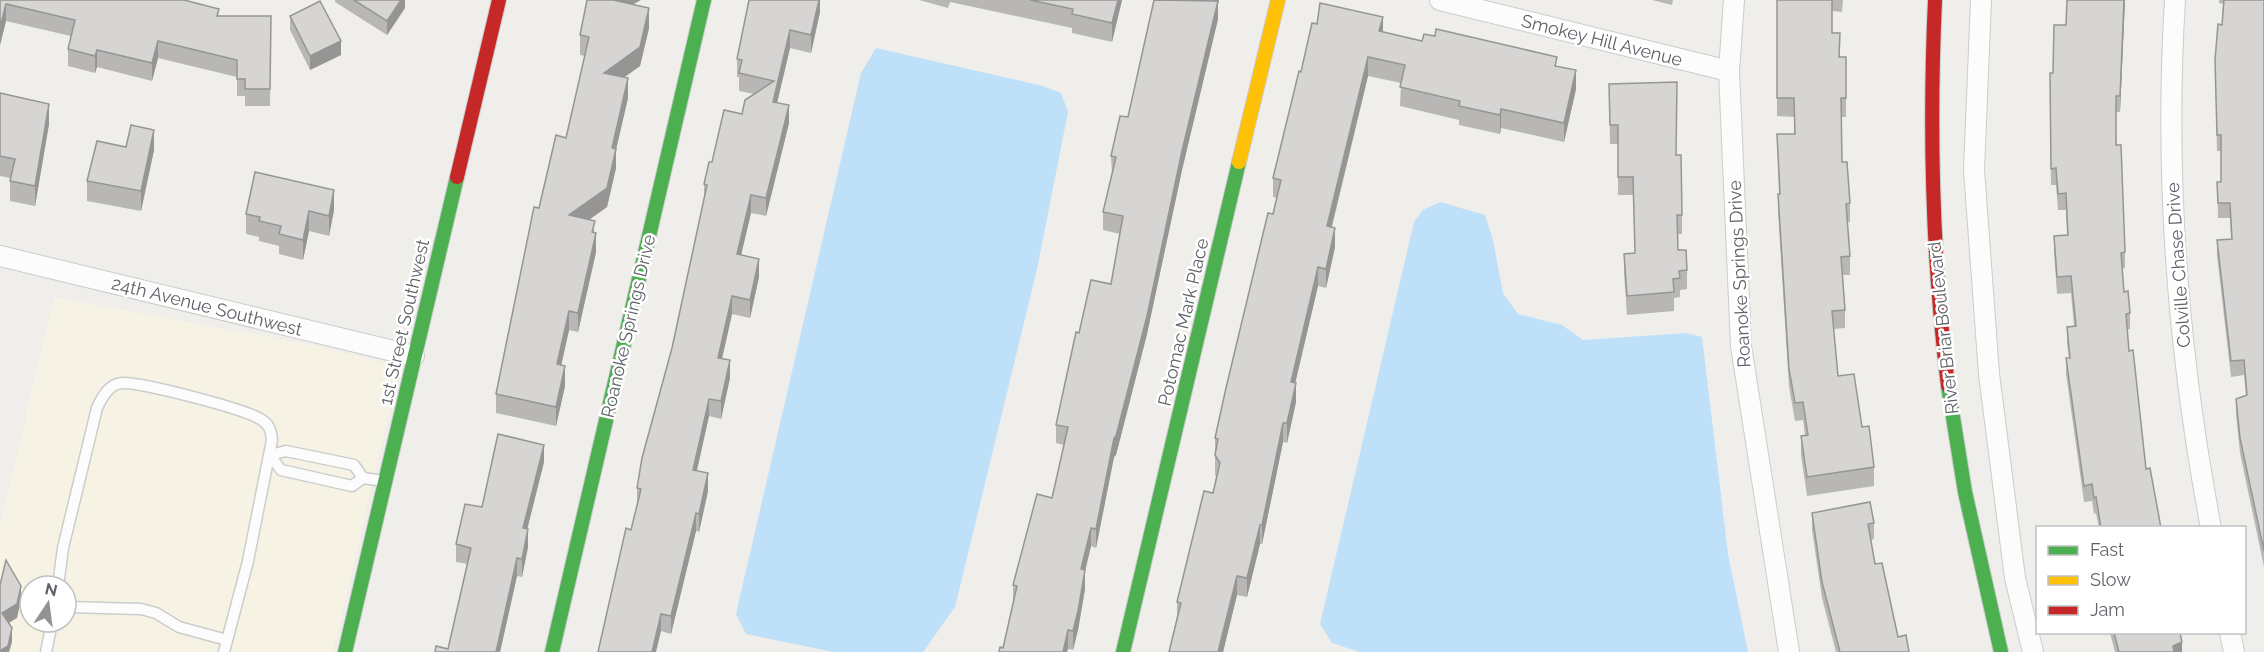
<svg xmlns="http://www.w3.org/2000/svg" width="2264" height="652" font-family="Raleway,sans-serif">
  <style>
    .commercial { fill: #f7f3e4; fill-rule: evenodd }
    .water { fill: #bfe0f9 }
    .lines { fill: none; stroke-linecap: round; stroke-linejoin: round }
    .lane-casing { stroke: #cbcccc; stroke-width: 13 }
    .street-casing { stroke: #cbcccc; stroke-width: 22 }
    .fast-casing { stroke: #cacacb; stroke-width: 16 }
    .slow-casing { stroke: #cacacb; stroke-width: 16 }
    .jam-casing { stroke: #cacacb; stroke-width: 16 }
    .lane { stroke: #fdfcfc; stroke-width: 10 }
    .street { stroke: #fdfcfc; stroke-width: 20 }
    .fast { stroke: #4caf50; stroke-width: 14 }
    .slow { stroke: #ffc107; stroke-width: 14 }
    .jam { stroke: #c62828; stroke-width: 14 }
    .wall { fill: #b8b7b5 }
    .shaded-wall { fill: #969594 }
    .building { fill: #d6d5d3; stroke: #969594; stroke-width: 1.5 }
    .labels { text-anchor: middle; dominant-baseline: central; stroke-width: 5; stroke-linejoin: round; paint-order: stroke }
    .street-label { font-size: 18px; fill: #5f6368; stroke: #fff }
  </style>
  <rect width="100%" height="100%" fill="#efeeea"/>
  <path class="commercial" d="M54,297l257,48 89,21 -67,286h-333v-125zM30,586h36v36h-36z"/>
  <g class="water">
    <path d="M876,48l167,38 18,7 7,19 -31,157 -82,338 -32,45h-90l-87,-18 -10,-20 125,-541z"/>
    <path d="M1440,202l45,13 8,25 10,53 15,21 44,11 21,15 103,-7 16,4 26,217 20,98h-388l-28,-9 -12,-19 94,-402 9,-12z"/>
  </g>
  <g class="lines">
    <g class="lane-casing">
      <g id="lane">
        <path d="M363,478l-11,8 -71,-16 -11,-15 16,-4 68,14 9,13 21,3"/>
        <path d="M58,586l5,-38 34,-140c5,-11 12,-24 25,-25 19,-1 124,26 140,37 8,5 9,12 10,20l-24,121 -24,91"/>
        <path d="M66,607l75,2 15,4 23,14 48,13"/>
        <path d="M46,652l6,-30"/>
      </g>
    </g>
    <g class="street-casing">
      <g id="street">
        <path d="M1440,0l289,71"/>
        <path d="M1734,0l-5,71 12,275 48,306"/>
        <path d="M1981,0l-7,170 15,204 26,204 18,74"/>
        <path d="M2175,0c-11,177 3,354 36,528"/>
        <path d="M0,256l414,100"/>
        <path d="M2230,632l4,20"/>
      </g>
    </g>
    <g class="fast-casing">
      <g id="fast">
        <path d="M1948,386l17,106 36,160"/>
        <path d="M345,652l112,-475"/>
        <path d="M552,652l152,-652"/>
        <path d="M1123,652l116,-490"/>
      </g>
    </g>
    <g class="slow-casing">
      <path id="slow" d="M1239,162l39,-162"/>
    </g>
    <g class="jam-casing">
      <g id="jam">
        <path d="M1935,0c-6,130 -3,257 13,386"/>
        <path d="M457,177l42,-177"/>
      </g>
    </g>
    <use href="#lane" class="lane"/>
    <use href="#street" class="street"/>
    <use href="#fast" class="fast"/>
    <use href="#slow" class="slow"/>
    <use href="#jam" class="jam"/>
  </g>
  <g class="wall">
    <path d="M0,0l219,16h52l-1,90h-25v-10h-8v-19l-79,-19 -6,23 -55,-14 -2,6 -27,-7v-17l3,-13 -65,-15 -6,24z"/>
    <path d="M335,0h70v8l-18,27 -52,-33z"/>
    <path d="M820,0v12l-9,41 -21,-5 -13,55 12,20 -10,41 -13,52 -15,-3 -10,42 18,22 -9,41 -18,-4 -10,45 8,19 -9,41 -12,-3 -12,55 11,20 -9,41 -3,-1 -25,103 -10,-3 -24,-125v-18l35,-140 32,-149v-15l8,-22 42,-68 -15,-3v-14h-2v-18z"/>
    <path d="M919,0h203l-10,42 -40,-9v-5l-122,-26 -2,6z"/>
    <path d="M1154,0h65l-1,4v15l-36,151 -35,164 -31,121 -2,2 -18,91 -5,-2 -6,25v18l-7,41 -5,20 -5,-1 -65,-1 10,-45v-18l39,-87 12,-53 -8,-2v-18l23,-92 32,-49 9,-50 -17,-4v-18l9,-37 -1,-19 17,-39z"/>
    <path d="M1652,0h21l-1,5z"/>
    <path d="M1777,0h66l-1,12 -10,-1v22l8,24h6v60h-5l1,45 8,41v19h-3l3,34v19h-7l2,35v18l-12,1 5,47 24,51 12,40v19l-67,10 -6,-41v-19l4,-1 -2,-15 -8,1 -6,-34 -11,-175v-18h1l-2,-60h17v-17l-17,-1z"/>
    <path d="M2125,0l-5,112h-4v22l9,118v16l-3,1 2,23 6,21v16l-3,1 2,21 17,118 15,59h-62l-3,-15 -2,1 -2,-13 -8,1 -18,-128v-16h3l-2,-15v-16l7,-1 -3,-33 -14,1 -3,-42v-16l13,-1 -1,-25h-8l-2,-25h-5l-1,-112h3l13,-48z"/>
    <path d="M2219,0h45v567l-24,-114 -4,-39v-15l10,-3 -2,-21 -13,2 -14,-122v-15l14,-1 -1,-21h-12l-1,-36h4v-31h-4l-2,-91 7,-35 1,-21 -4,-1z"/>
    <path d="M632,5l17,23 -9,38 -16,11 4,21 -12,51v19l-9,39 -17,12 5,14 1,19 -18,80 -9,-2 -8,35 4,21 -9,40 -60,-13v-19l43,-186 27,-70 19,-82 -5,-1v-20z"/>
    <path d="M290,16l51,39 -31,15 -20,-40z"/>
    <path d="M1383,32l39,9 135,25 19,23 -12,53 -63,-14 -1,6 -41,-9v-5l-59,-14 1,-23 -33,-7 -36,151 3,20 -9,41 -8,-2 -23,97 1,19 -9,41 -4,-1 -21,102h-2l-13,53 -10,-2 -14,57h-54l8,-36v-14l36,-109 3,-16 -1,-3v-36l58,-224 4,-16 -4,-1v-19l28,-106z"/>
    <path d="M1609,84l68,71 5,60v19h-5l1,16 9,20v19l-7,1v7l-6,1v13l-47,4 -3,-42v-19l11,-1 -2,-58h-15v-51h-8z"/>
    <path d="M0,93l49,31 -14,82 -25,-5v-23l-10,-2z"/>
    <path d="M126,147l28,3 -13,61 -54,-10v-20z"/>
    <path d="M334,210l-5,26 -20,-5 -6,29 -24,-6v-8l-20,-5v-4l-13,-3v-20z"/>
    <path d="M544,462l-17,67 1,18 -6,30 -5,-1 -17,76h-65l13,-3 19,-85 -11,-2v-18l26,-37z"/>
    <path d="M1812,513l62,10v16l-3,1 4,24 23,73 11,15h-73l-14,-54 -10,-68z"/>
    <path d="M2110,633h70l2,19h-67z"/>
  </g>
  <g class="shaded-wall">
    <path d="M401,0h4v8l-18,27v-14z"/>
    <path d="M608,0h33l-33,18z"/>
    <path d="M819,0h1v12l-9,41v-18z"/>
    <path d="M1118,0h4l-10,42v-19z"/>
    <path d="M1215,0h4l-1,4v15l-36,151 -35,164 -31,121 -2,2 -18,91v-19l18,-91z"/>
    <path d="M2124,0h1l-5,112v-16z"/>
    <path d="M6,4v17l-6,24v-17z"/>
    <path d="M649,8v20l-9,38 -36,26v-19z"/>
    <path d="M1383,17v19l-4,-5z"/>
    <path d="M790,30v18l-17,72v-18z"/>
    <path d="M158,41v17l-6,23v-18z"/>
    <path d="M341,41v14l-31,15v-14z"/>
    <path d="M97,50v17l-2,6v-17z"/>
    <path d="M1368,57v19l-41,169v-19z"/>
    <path d="M1576,70v19l-12,53v-19z"/>
    <path d="M628,78v20l-16,69v-19z"/>
    <path d="M49,104v20l-14,82v-20z"/>
    <path d="M789,105v18l-23,93v-18z"/>
    <path d="M1501,109v19l-1,6v-19z"/>
    <path d="M154,130v20l-13,61v-20z"/>
    <path d="M616,149v19l-9,39 -38,27v-19z"/>
    <path d="M334,190v20l-5,26v-20z"/>
    <path d="M751,195v18l-14,59v-18z"/>
    <path d="M309,211v20l-6,29v-20z"/>
    <path d="M1335,228v19l-9,41v-19z"/>
    <path d="M596,233v19l-18,80v-19z"/>
    <path d="M759,259v18l-9,41v-18z"/>
    <path d="M1318,267v19l-27,115v-19z"/>
    <path d="M732,296v18l-14,62v-18z"/>
    <path d="M569,311v19l-12,54v-20z"/>
    <path d="M730,360v18l-9,41v-18z"/>
    <path d="M565,366v20l-9,40v-19z"/>
    <path d="M1296,383v19l-9,41v-20z"/>
    <path d="M709,399v17l-16,71v-17z"/>
    <path d="M1283,423v19l-21,102v-19z"/>
    <path d="M544,445v17l-21,84v-18z"/>
    <path d="M708,473v18l-9,41v-18z"/>
    <path d="M696,513v18l-25,103v-18z"/>
    <path d="M1260,525v19l-13,53v-19z"/>
    <path d="M1091,528v18l-6,25v18l-7,41 -5,20v-19l8,-62z"/>
    <path d="M528,529v18l-6,30v-18z"/>
    <path d="M517,558v18l-17,76h-4z"/>
    <path d="M1237,576v19l-14,57h-5z"/>
    <path d="M21,586v14l-4,18 -15,9v-14z"/>
    <path d="M661,614v17l-5,21h-4z"/>
    <path d="M12,628v14l-3,10h-9z"/>
    <path d="M1068,630v19l-1,3h-4z"/>
    <path d="M2182,642v10h-9v-6z"/>
  </g>
  <g class="building">
    <path d="M0,0h184l35,9 -2,7h54l-1,73h-25v-10h-8v-19l-79,-19 -6,22 -55,-13 -2,6 -27,-7 7,-29 -69,-16 -6,23z"/>
    <path d="M354,0h47l-14,21z"/>
    <path d="M587,0h26l36,8 -9,39 -36,26 24,5 -16,70 4,1 -9,39 -38,27 26,6 -3,11 4,1 -18,80 -9,-2 -12,53 8,2 -9,41 -60,-13 38,-187 5,1 17,-73 10,3 23,-101 -9,-2z"/>
    <path d="M749,0h70l-8,35 -21,-5 -17,72 16,3 -10,41 -13,52 -15,-3 -14,59 22,5 -9,41 -18,-4 -14,62 12,2 -9,41 -12,-2 -16,71 15,3 -9,41 -3,-1 -25,103 -10,-2 -9,38h-54l28,-124 5,2 10,-41 -4,-1 5,-30 30,-110 35,-163 -3,-1 5,-22h3l12,-52 18,4 3,-14 29,-19 -35,-8 3,-13 -5,-1z"/>
    <path d="M1030,0h88l-6,23 -40,-9 1,-5z"/>
    <path d="M1154,0l64,1 -36,150 -35,165 -31,120 -2,2 -18,91 -5,-1 -10,41 4,1 -7,41 -5,20 -5,-1 -5,22h-64l1,-5 3,1 14,-62 -4,-1 24,-91 15,4 16,-71 -12,-2 20,-93 3,1 12,-53 20,4 12,-68 -20,-4 13,-55 -5,-1 9,-40 8,1z"/>
    <path d="M1777,0h55v33h8l-1,24h7v41h-5l1,64h5l3,41 -4,1 4,52 -9,1 4,53 -13,1 6,65 16,-2 8,53 7,-1 5,41 -67,10 -6,-41 7,-1 -5,-33 -8,1 -6,-34 -11,-175h2l-3,-60h18l-1,-36h-17z"/>
    <path d="M2067,0h57l-4,96h-4v49h5l4,107 -4,1 3,39 4,-1 2,22 -4,1 3,37 4,-1 13,119 4,-1 11,60h-60l-5,-31 -2,1 -2,-14 -8,2 -18,-128h4l-3,-31 9,-1 -5,-50 -14,1 -3,-41 14,-1 -2,-42 -8,1 -2,-26 -5,1 -1,-96h3l1,-48h12z"/>
    <path d="M2224,0h40v551l-24,-113 -4,-39 11,-4 -3,-35 -13,1 -14,-121 15,-1 -2,-36h-12l-1,-21h4v-47h-4l-2,-75 3,-36 4,1z"/>
    <path d="M320,1l21,40 -31,15 -20,-40z"/>
    <path d="M1320,3l63,14 -4,14 43,10 2,-7 11,2 1,-7 121,28 -2,9 21,4 -12,53 -63,-14 -1,6 -41,-9 1,-5 -60,-14 5,-22 -37,-8 -41,169 8,2 -9,41 -8,-2 -27,115 5,1 -9,40h-4l-21,102h-2l-13,53 -10,-2 -19,76h-49l12,-49 -4,-1 27,-111 9,2 7,-30 -5,-8 3,-16 -3,-1 11,-50 42,-175 5,1 8,-34 -8,-2 26,-107 2,1 11,-49 5,1z"/>
    <path d="M1677,82l-1,73h5l1,60h-5l1,35h8l1,20 -8,1 1,7 -7,1 1,13 -47,4 -3,-42 11,-1 -2,-76h-15v-52h-8l-1,-41z"/>
    <path d="M0,93l49,11 -14,82 -25,-5 5,-22 -15,-3z"/>
    <path d="M131,125l23,5 -13,61 -54,-10 10,-40 29,6z"/>
    <path d="M255,172l79,18 -5,26 -20,-5 -6,29 -24,-6 2,-8 -22,-5 1,-4 -14,-3z"/>
    <path d="M498,434l46,11 -21,83 5,1 -6,30 -5,-1 -21,94h-61l1,-6 12,3 23,-101 -15,-4 9,-40 17,3z"/>
    <path d="M1870,502l4,21 -6,1 7,40 7,-1 16,74 8,-2 3,17h-69l-18,-70 -10,-69z"/>
    <path d="M6,560l15,26 -4,18 -15,9 10,15 -4,18 -8,5v-66z"/>
    <path d="M2114,633h66l2,9 -9,4 1,6h-55z"/>
  </g>
  <g class="labels">
    <g class="street-label">
      <text transform="translate(1602 40) rotate(14)">Smokey Hill Avenue</text>
      <text transform="translate(2178 265) rotate(-94)">Colville Chase Drive</text>
      <text transform="translate(1739 274) rotate(-93)">Roanoke Springs Drive</text>
      <text transform="translate(207 306) rotate(14)">24th Avenue Southwest</text>
      <text transform="translate(404 322) rotate(-77)">1st Street Southwest</text>
      <text transform="translate(1183 322) rotate(-77)">Potomac Mark Place</text>
      <text transform="translate(628 326) rotate(-77)">Roanoke Springs Drive</text>
      <text transform="translate(1943 328) rotate(-96)">River Briar Boulevard</text>
    </g>
  </g>
  <rect x="2036" y="526" width="210" height="108" fill="#ffffff" stroke="#bfc1c3" stroke-width="1.5"/>
  <rect x="2048" y="546" width="30" height="9" fill="#4caf50" stroke="#bfc1c3" stroke-width="1.5"/>
  <text x="2090" y="556" font-size="18" fill="#5f6368">Fast</text>
  <rect x="2048" y="576" width="30" height="9" fill="#ffc107" stroke="#bfc1c3" stroke-width="1.5"/>
  <text x="2090" y="586" font-size="18" fill="#5f6368">Slow</text>
  <rect x="2048" y="606" width="30" height="9" fill="#c62828" stroke="#bfc1c3" stroke-width="1.5"/>
  <text x="2090" y="616" font-size="18" fill="#5f6368">Jam</text>
  <g transform="translate(48 604) rotate(13)"><circle r="28" fill="#ffffff" stroke="#bfc1c3" stroke-width="1.5"/>
  <path d="M0-4.5L10 22L0 15L-10 22Z" fill="#919496"/>
  <text y="-9" font-size="16" font-weight="bold" text-anchor="middle" fill="#5f6368">N</text>
  </g>
</svg>
